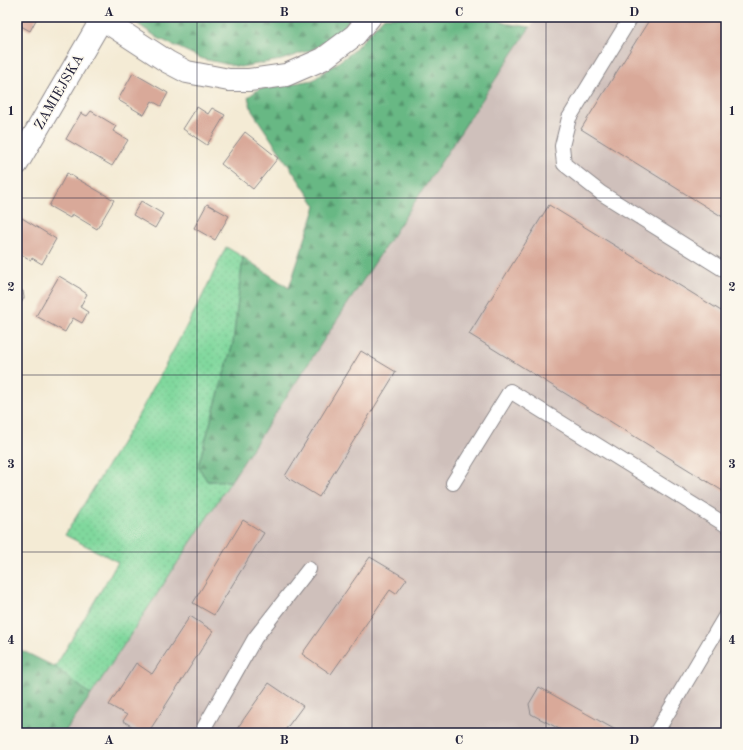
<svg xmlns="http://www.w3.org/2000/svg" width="743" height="750" font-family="'Old Standard TT',serif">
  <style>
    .industrial { fill: #cfc0bb }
    .grass { fill: url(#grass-dots); stroke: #517d6c }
    .forest { fill: url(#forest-firs); stroke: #456d60 }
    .building { fill: #d9a999 }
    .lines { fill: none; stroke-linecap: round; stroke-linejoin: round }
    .service-casing { stroke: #8b8688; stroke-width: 16 }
    .minor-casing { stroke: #8b8688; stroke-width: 24 }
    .service { stroke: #fff; stroke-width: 14 }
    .minor { stroke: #fff; stroke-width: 22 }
    .grid { fill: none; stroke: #22223b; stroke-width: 1; stroke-opacity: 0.55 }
    .labels { text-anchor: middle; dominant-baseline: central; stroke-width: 3; stroke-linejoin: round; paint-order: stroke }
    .street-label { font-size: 14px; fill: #22223b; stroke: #fbf7ec }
    .neatline { fill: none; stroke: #22223b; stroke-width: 1.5 }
    .grid-label { font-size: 13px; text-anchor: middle; font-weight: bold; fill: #22223b }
  </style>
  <defs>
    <pattern id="grass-dots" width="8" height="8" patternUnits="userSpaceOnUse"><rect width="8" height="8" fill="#80d89d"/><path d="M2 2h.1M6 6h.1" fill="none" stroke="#6eb988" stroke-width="1.8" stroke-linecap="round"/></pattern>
    <pattern id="forest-firs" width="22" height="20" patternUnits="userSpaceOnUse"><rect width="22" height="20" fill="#68b884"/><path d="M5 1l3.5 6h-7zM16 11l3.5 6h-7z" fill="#55956d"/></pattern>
  </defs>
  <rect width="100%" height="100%" fill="#fbf7ec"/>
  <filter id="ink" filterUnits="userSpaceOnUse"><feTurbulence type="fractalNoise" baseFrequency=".025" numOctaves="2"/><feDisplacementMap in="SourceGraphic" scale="8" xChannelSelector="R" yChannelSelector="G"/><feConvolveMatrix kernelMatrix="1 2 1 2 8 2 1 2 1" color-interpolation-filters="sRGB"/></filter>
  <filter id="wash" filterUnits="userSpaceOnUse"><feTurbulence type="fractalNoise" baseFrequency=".012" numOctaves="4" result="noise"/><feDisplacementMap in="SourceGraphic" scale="16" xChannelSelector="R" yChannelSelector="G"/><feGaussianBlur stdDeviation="0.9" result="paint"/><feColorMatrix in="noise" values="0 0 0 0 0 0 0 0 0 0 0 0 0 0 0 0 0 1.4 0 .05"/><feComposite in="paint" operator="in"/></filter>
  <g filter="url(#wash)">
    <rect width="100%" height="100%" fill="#f4ebd5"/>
    <path class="industrial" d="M537,17h189v716h-664l169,-252z"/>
    <path class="grass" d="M226,247l17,10 -10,86 -35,123 9,15h24l-140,214 -36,-28 63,-105 -53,-27 73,-119 61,-113z"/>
    <g class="forest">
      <path d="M129,17h223l-11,13 -27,19 -33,11 -41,7 -37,-8 -45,-21 -29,-20z"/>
      <path d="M384,17h110l10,6 26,4 -299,454h-24l-9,-15 35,-123 10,-86 46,31 27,-82 -64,-95 -4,-14 11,-8 54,-9 38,-27z"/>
      <path d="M17,648l38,19 36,28 -27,38h-47z"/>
    </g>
    <g id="blocks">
      <g class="building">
        <path d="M17,17h20v1l-7,13 -9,-5 -4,7z"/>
        <path d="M651,17h75v202l-145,-90z"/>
        <path d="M133,73l35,20 -7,13 -9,-5 -8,14 -26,-15z"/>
        <path d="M197,107l11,7 4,-6 13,7 -18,30 -24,-16z"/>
        <path d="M91,111l25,15 -3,5 15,9 -16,26 -46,-27 15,-26 6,3z"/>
        <path d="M245,132l33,26 -25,31 -32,-25z"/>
        <path d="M67,173l47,27 -17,29 -25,-15 -2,4 -21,-12z"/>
        <path d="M141,201l22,13 -8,14 -22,-13z"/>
        <path d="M207,204l22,12 -14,24 -21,-12z"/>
        <path d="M549,205l177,109v179l-257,-159z"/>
        <path d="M22,218l34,21 -14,25 -10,-6 -1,2 -14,-8v-26z"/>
        <path d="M59,276l22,13v1l6,4 -7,13 8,5 -6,11 -9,-5 -8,14 -29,-16z"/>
        <path d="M17,288l6,3 1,7 -7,12z"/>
        <path d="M361,351l35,21 -77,125 -34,-21z"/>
        <path d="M243,520l21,13 -50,82 -21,-12z"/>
        <path d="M370,557l37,22 -11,15 -6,-4 -59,84 -29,-20z"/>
        <path d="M190,616l23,15 -65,102h-5l-20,-12 4,-6 -18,-10 27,-42 16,11z"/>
        <path d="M269,683l34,23 -20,27h-49z"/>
        <path d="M539,687l82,46h-54l-36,-19 -2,-10z"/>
      </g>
    </g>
  </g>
  <g filter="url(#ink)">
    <use href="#blocks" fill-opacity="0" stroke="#8b8688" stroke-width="1"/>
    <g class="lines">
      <g class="service-casing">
        <g id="service">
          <path d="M631,17l-62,101 -7,28 2,18 37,29 125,78"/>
          <path d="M453,483l57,-92 216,134"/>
          <path d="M201,733l54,-95 54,-69"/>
          <path d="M656,733l70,-118"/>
        </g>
      </g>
      <g class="minor-casing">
        <g id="minor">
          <path d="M102,19l66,43 19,10 42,8h20l37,-5 37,-16 32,-24 15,-18"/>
          <path d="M17,164l86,-147"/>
        </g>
      </g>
      <use href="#service" class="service"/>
      <use href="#minor" class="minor"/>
    </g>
  </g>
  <path class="grid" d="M197,17v716M372,17v716M546,17v716M17,198h709M17,375h709M17,552h709"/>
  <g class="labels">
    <g class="street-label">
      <text transform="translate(59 92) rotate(-60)">ZAMIEJSKA</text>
    </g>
  </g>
  <rect width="743" height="750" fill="none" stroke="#fbf7ec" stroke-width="44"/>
  <rect x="22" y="22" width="699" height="706" class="neatline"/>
  <g class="grid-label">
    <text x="109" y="16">A</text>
    <text x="284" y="16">B</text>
    <text x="459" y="16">C</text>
    <text x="634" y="16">D</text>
    <text x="11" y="115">1</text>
    <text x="732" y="115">1</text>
    <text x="11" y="291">2</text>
    <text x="732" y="291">2</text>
    <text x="11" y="468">3</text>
    <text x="732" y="468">3</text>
    <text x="11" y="644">4</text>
    <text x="732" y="644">4</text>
    <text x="109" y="744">A</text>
    <text x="284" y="744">B</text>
    <text x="459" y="744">C</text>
    <text x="634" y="744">D</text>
  </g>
</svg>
